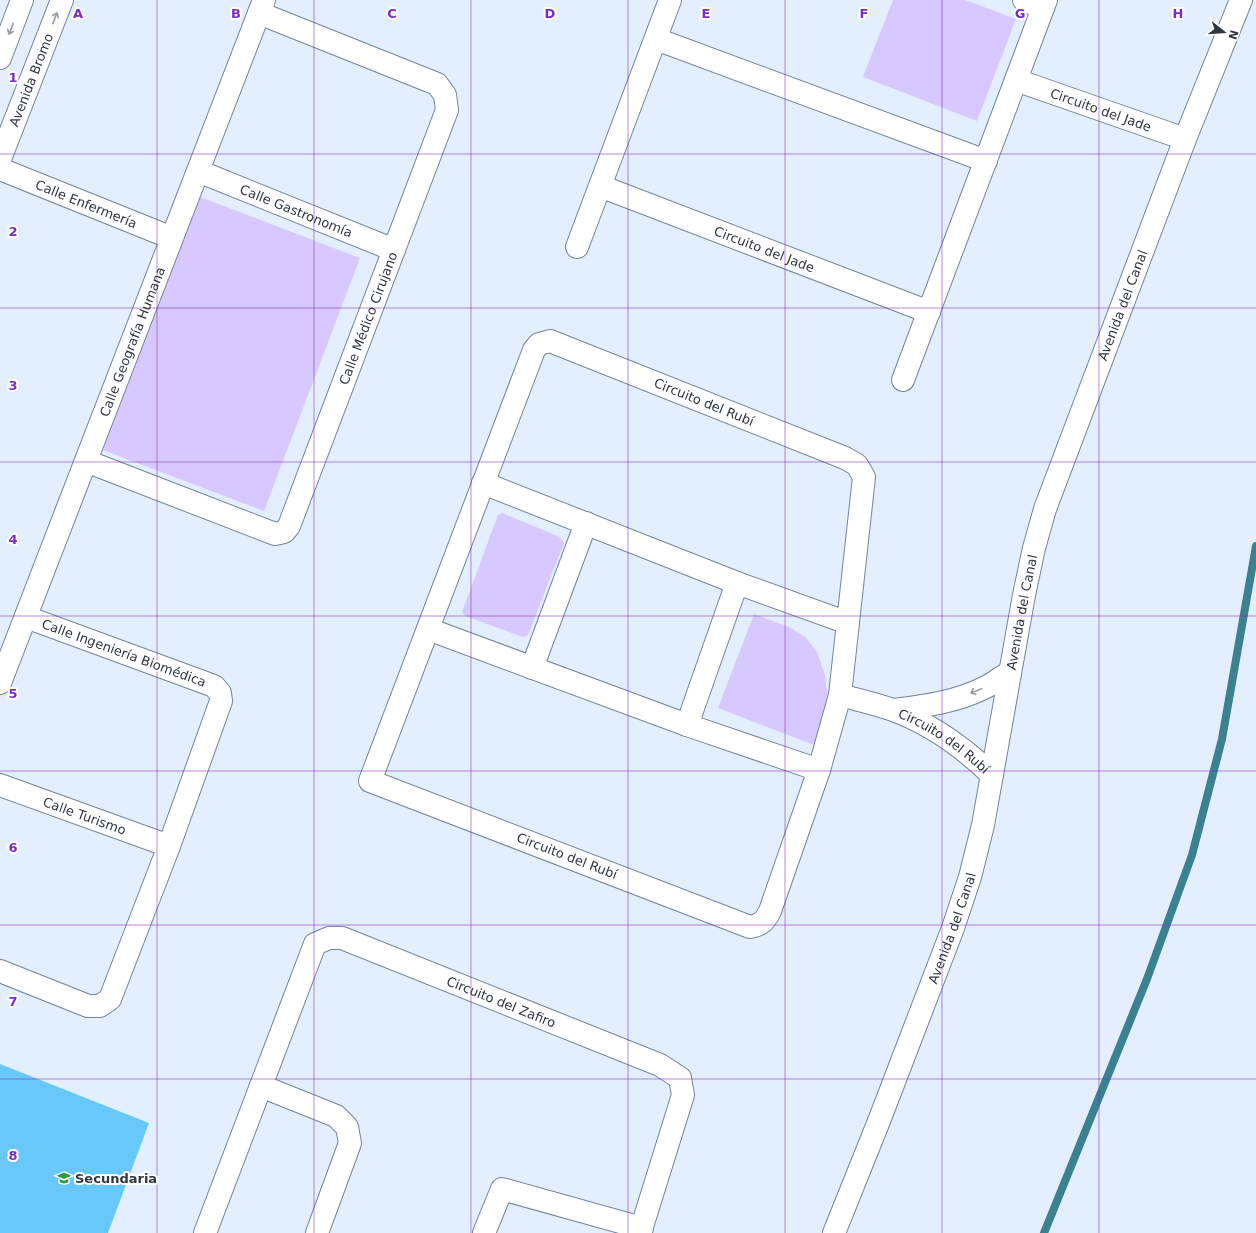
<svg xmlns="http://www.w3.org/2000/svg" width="1256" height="1233" font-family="'DejaVu Sans',sans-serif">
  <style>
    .green { fill: #d7c8ff }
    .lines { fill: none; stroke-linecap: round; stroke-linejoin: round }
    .stream { stroke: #3c8190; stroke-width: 8 }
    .building { fill: #67c8f9 }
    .street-casing { stroke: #73849b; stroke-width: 24 }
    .street { stroke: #fff; stroke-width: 22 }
    .oneway { stroke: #979ba0 }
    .grid { fill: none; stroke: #7b2cbf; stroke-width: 1; stroke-opacity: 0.55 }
    .labels { text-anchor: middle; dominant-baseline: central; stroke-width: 4; stroke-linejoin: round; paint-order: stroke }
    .street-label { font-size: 13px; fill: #2f3741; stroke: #fff }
    .poi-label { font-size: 13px; font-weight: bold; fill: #2f3741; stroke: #fff; text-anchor: start }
    .grid-label { font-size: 13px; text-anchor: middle; font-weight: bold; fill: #7b2cbf; stroke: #fff; stroke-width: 4; stroke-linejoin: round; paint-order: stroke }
  </style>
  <rect width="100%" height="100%" fill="#e3effe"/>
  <g class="green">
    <path d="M893,0h72l51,19 -39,102 -114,-44z"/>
    <path d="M200,197l160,61 -96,253 -161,-61z"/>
    <path d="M502,513l58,24 4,6 -36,92 -5,2 -58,-21 -3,-4 36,-97z"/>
    <path d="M754,614l35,13 16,10 12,15 8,23 2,19 -1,19 -12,32 -96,-37z"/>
  </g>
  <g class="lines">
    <path class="stream" d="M1044,1233l103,-254 45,-124 30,-116 34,-193"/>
  </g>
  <path class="building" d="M0,1064l149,59 -41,110h-108z"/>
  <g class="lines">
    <g class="street-casing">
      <g id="street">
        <path d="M1024,0l19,8"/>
        <path d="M656,39l330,122"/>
        <path d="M0,58l22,-58"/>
        <path id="s1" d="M1016,80l169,59"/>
        <path id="s2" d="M0,159l62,-159"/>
        <path id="s3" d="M0,169l172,69"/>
        <path id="s4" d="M198,171l196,79"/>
        <path id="s5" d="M600,186l329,126"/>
        <path d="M577,247l93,-247"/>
        <path d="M550,341l295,117 12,7 7,12 -24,218 -21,75 -49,141c-5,10 -9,14 -20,16l-380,-146 164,-431 5,-6z"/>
        <path d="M903,380l143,-380"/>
        <path id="s6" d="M86,461l189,73 9,-2 5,-6 158,-416 -2,-15 -8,-11 -178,-71"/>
        <path d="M483,483l254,100 111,40"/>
        <path d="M428,629l259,96 132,45"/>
        <path d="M532,668l54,-145"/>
        <path id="s7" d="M0,683l264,-683"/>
        <path id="s8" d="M840,695c18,5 36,9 53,15 38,14 70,37 99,65"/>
        <path d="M894,710c31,-4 62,-8 90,-22 9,-4 17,-11 26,-16"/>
        <path d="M687,725l50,-142"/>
        <path id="s9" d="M0,785l169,61"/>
        <path d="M0,971l88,35h12l10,-7 59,-153 52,-145 -1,-8 -6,-7 -188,-69"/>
        <path d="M261,1086l75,30 11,11 3,16 -33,90"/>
        <path id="s10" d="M205,1233l110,-289 14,-6h13l318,127 20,13 3,17 -43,138"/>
        <path d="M484,1233l18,-44 140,39"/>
        <path id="s11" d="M834,1233l45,-112 74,-193 17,-51 13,-52 41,-230 10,-47 11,-39 140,-370 56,-139"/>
      </g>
    </g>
    <use href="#street" class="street"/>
  </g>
  <defs><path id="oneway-shaft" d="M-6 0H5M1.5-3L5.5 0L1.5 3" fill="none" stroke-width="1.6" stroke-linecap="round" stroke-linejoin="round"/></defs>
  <g class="oneway">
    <use href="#oneway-shaft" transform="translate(55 18) rotate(-69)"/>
    <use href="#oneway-shaft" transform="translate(11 29) rotate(111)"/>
    <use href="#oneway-shaft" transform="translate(976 691) rotate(158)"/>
  </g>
  <path class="grid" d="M157,0v1233M314,0v1233M471,0v1233M628,0v1233M785,0v1233M942,0v1233M1099,0v1233M0,154h1256M0,308h1256M0,462h1256M0,616h1256M0,771h1256M0,925h1256M0,1079h1256"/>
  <defs>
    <g id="school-bare" transform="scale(1.08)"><path d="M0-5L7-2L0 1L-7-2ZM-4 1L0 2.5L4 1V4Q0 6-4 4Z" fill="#389649" stroke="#fff" stroke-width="2.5" paint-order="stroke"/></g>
  </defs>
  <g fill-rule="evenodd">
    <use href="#school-bare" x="64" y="1178"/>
  </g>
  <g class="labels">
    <g class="street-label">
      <text stroke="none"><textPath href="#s2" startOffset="85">Avenida Bromo</textPath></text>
      <text stroke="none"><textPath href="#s1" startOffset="90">Circuito del Jade</textPath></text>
      <text stroke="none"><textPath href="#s3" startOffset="93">Calle Enfermería</textPath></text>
      <text stroke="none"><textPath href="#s4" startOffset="106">Calle Gastronomía</textPath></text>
      <text stroke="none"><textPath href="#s5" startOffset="176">Circuito del Jade</textPath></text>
      <text stroke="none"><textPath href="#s11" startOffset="975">Avenida del Canal</textPath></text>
      <text stroke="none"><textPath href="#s6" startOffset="442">Calle Médico Cirujano</textPath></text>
      <text stroke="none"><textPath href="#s7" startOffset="366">Calle Geografía Humana</textPath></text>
      <text transform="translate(704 402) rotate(22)">Circuito del Rubí</text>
      <text stroke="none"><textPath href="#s11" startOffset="651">Avenida del Canal</textPath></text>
      <text transform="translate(124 653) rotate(20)">Calle Ingeniería Biomédica</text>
      <text stroke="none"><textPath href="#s8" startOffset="115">Circuito del Rubí</textPath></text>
      <text stroke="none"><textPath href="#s9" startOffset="90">Calle Turismo</textPath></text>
      <text transform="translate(567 856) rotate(21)">Circuito del Rubí</text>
      <text stroke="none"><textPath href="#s11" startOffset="327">Avenida del Canal</textPath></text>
      <text stroke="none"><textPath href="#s10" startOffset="509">Circuito del Zafiro</textPath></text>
    </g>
    <g class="poi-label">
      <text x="75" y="1178">Secundaria</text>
    </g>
  </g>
  <g class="grid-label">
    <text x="78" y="18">A</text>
    <text x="236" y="18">B</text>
    <text x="392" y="18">C</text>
    <text x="550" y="18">D</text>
    <text x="706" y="18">E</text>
    <text x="864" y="18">F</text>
    <text x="1020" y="18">G</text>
    <text x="1178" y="18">H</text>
    <text x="13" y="82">1</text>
    <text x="13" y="236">2</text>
    <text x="13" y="390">3</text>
    <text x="13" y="544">4</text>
    <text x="13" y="698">5</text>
    <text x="13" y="852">6</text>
    <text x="13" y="1006">7</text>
    <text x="13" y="1160">8</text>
  </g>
  <g transform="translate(1224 32) rotate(107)" stroke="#ffffff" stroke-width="3" paint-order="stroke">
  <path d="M0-3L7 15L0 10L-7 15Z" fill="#2f3741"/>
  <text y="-6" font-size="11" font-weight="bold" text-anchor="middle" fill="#2f3741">N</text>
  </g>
</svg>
